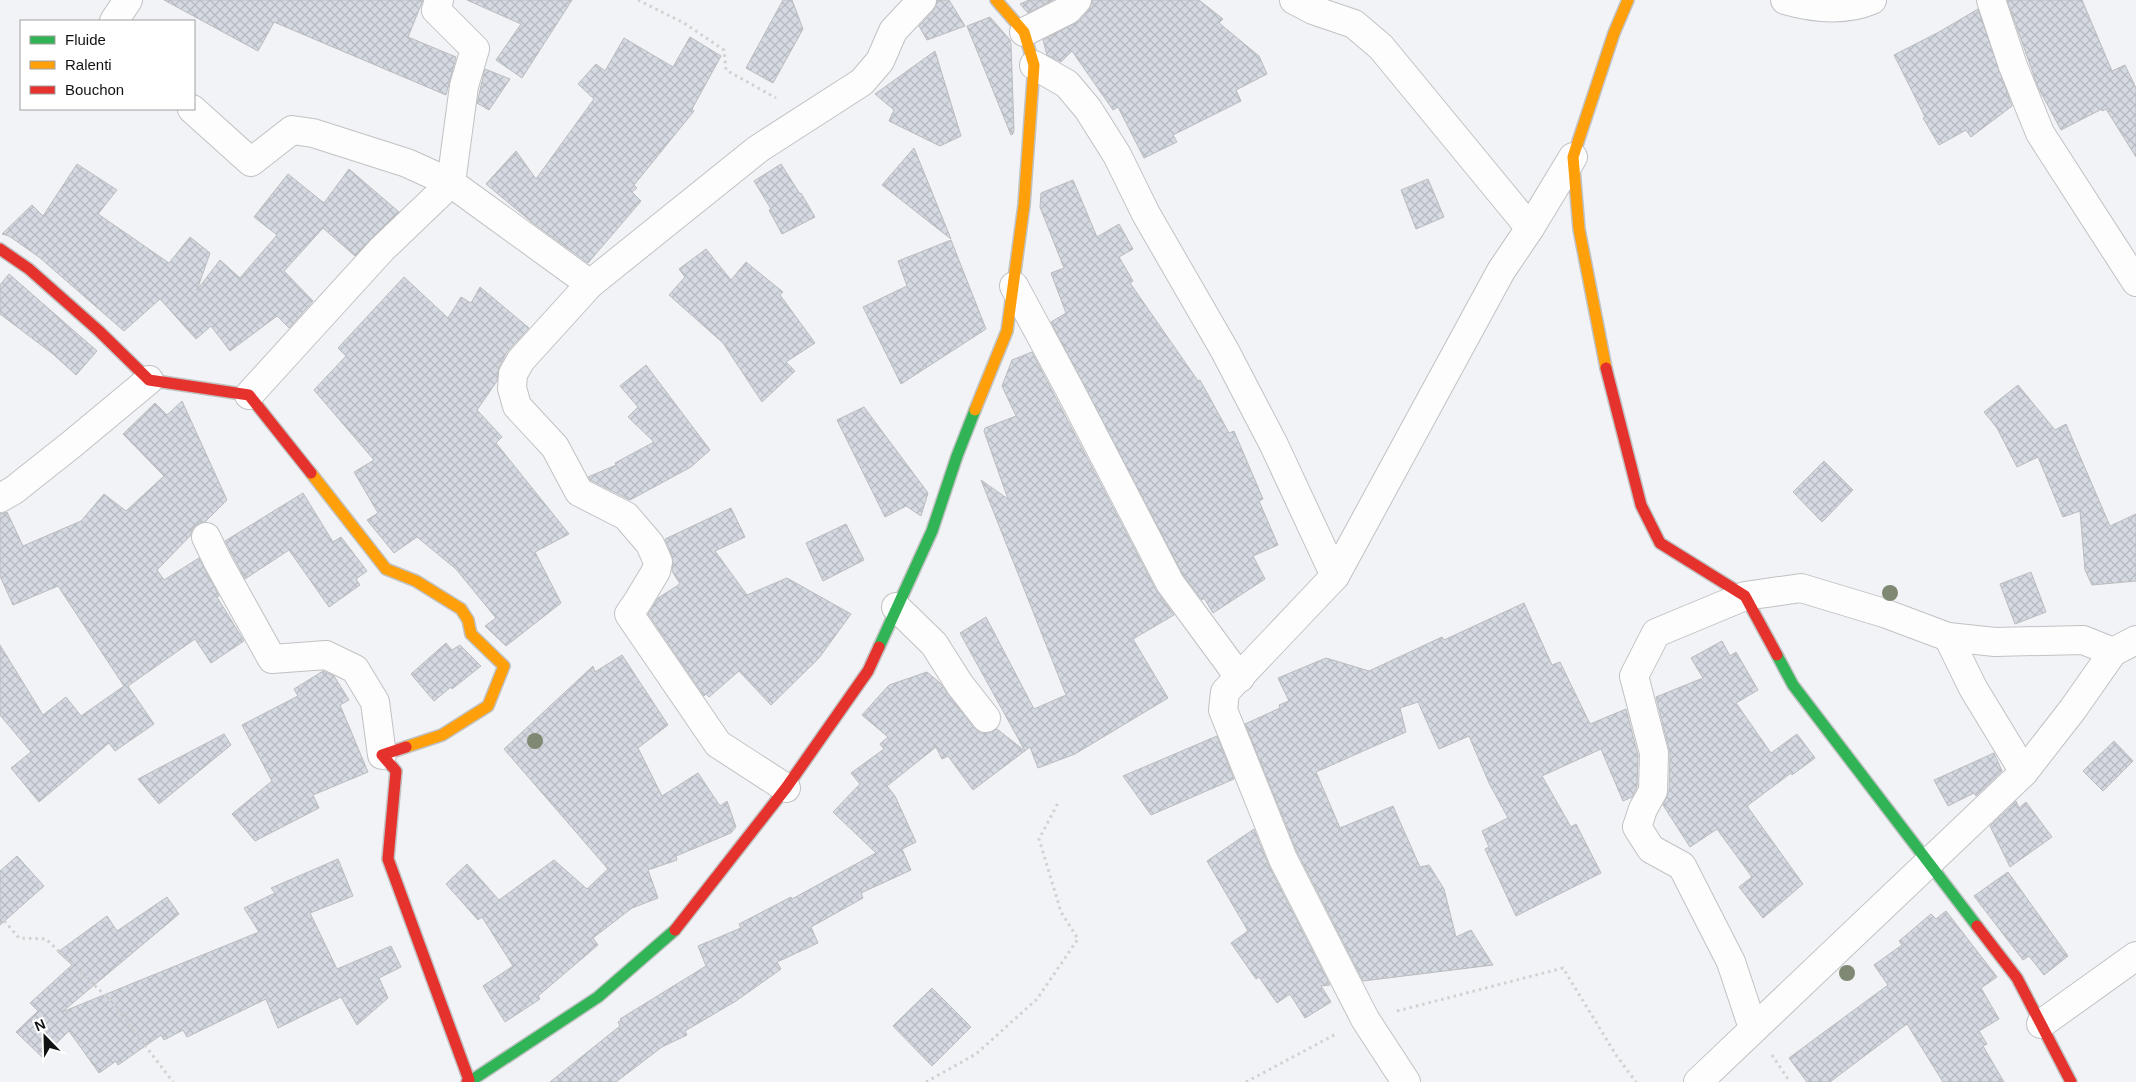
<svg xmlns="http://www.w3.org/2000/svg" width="2136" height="1082" font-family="Helvetica,sans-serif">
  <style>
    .building { fill: url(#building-cross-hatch); stroke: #bbbcbe }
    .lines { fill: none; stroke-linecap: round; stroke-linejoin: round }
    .street-casing { stroke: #c0c2c3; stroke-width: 30 }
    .fast-casing { stroke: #c0c2c3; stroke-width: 14 }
    .slow-casing { stroke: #c0c2c3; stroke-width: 14 }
    .jam-casing { stroke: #c0c2c3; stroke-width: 14 }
    .path { stroke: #d1d1d1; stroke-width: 3; stroke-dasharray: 2.5 4; stroke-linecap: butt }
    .street { stroke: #fdfdfe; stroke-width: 28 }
    .fast { stroke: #30b455; stroke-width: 11 }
    .slow { stroke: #ff9f0a; stroke-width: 11 }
    .jam { stroke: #e5322d; stroke-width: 11 }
    .tree { fill: #7f8873 }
  </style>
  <defs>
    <pattern id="building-cross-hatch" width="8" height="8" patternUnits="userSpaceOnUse" patternTransform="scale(1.25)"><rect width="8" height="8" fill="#d5d9e1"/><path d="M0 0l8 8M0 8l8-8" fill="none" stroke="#b6b9c0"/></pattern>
  </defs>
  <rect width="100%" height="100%" fill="#f1f3f6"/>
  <g class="building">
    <path d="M164,0h259l-15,37 48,20 -10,38 -172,-73 -16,29z"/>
    <path d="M467,0h105l-50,78 -26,-18 25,-36z"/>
    <path d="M783,0h9l11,29 -30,54 -27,-15z"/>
    <path d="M937,0h12l16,26 -38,14 -8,-14 15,-16z"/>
    <path d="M1029,0h24l-25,13 -8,-9z"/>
    <path d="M1092,0h107l24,19 -4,4 40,33 8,18 -31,16 5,11 -68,34 4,7 -33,16 -26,-51 -5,3 -41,-59 -11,11 -14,-7 -4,-15 36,-19 10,-11z"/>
    <path d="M2007,0h75l30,71 13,-6 11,23v69l-30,-48 -4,2v-2l-41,21 -23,-43z"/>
    <path d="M1978,9l34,97 -41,31 -5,-7 -27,15 -16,-27 2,-1 -31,-62 45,-23z"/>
    <path d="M990,17l20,23 1,4 3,86 -1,4 -2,1 -44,-109z"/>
    <path d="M690,37l31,19 -29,53 2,2 -60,74 3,3 -5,4 9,9 -53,62 -54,-39 -48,-40 30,-33 20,28 58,-80 -16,-15 18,-20 9,7 19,-33 49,29z"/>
    <path d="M935,51l26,85 -21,10 -51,-25 5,-11 -19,-16z"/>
    <path d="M485,69l25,10 -21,31 -12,-7z"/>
    <path d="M914,148l37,91 -69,-54z"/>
    <path d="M77,164l40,26 -19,24 71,49 21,-26 20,16 -13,37 23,-30 20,18 37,-43 -23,-18 34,-43 36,29 25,-34 50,43 -44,44 -32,-28 -39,43 29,30 -24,27 -12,-12 -47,35 -19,-25 -15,13 -36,-40 -36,32 -85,-74 -30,-21 -7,-2 30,-29 11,11z"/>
    <path d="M781,164l19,30 1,-1 14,24 -33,17 -13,-24 2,-1 -17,-28z"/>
    <path d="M1428,179l16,38 -28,12 -15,-39z"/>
    <path d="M1073,180l24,57 22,-13 14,25 -14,8 14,24 -3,2 68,98 2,-1 29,53 5,-2 29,68 -4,2 19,44 -25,11 12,23 -52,34 -9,-15 -2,2 -19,-25 -132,-253 15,-9 -15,-40 13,-5 -24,-61 1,-14z"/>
    <path d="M951,240l35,89 -85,55 -38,-77 44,-21 -9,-25z"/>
    <path d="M706,249l25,31 15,-18 37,30 -3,3 35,48 -29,19 9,9 -33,31 -39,-59 -54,-48 16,-18 -6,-8z"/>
    <path d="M9,274l88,77 -21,24 -23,-21 -53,-40v-29z"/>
    <path d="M404,277l44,41 13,-21 10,6 9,-16 49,41 -22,24 -8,15 -2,14 -20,29 25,27 -6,6 73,91 -34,18 26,51 -55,43 -21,-20 11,-8 -40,-49 -39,-32 -23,16 -27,-33 11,-7 -24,-41 20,-12 -60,-70 32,-34 -8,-8z"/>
    <path d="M1032,352l124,238 18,25 -41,24 35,59 -93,56 -37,14 -8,-21 -57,43 -25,-34 -6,3 -6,-12 -49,39 8,10 21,46 -14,7 9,21 -50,23 2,5 -52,29 7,16 -41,19 4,7 -45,32 -51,30 2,4 -25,12 -46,35h-66l70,-56 -2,-4 3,-1 -1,-2 86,-53 -8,-20 43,-18 -2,-4 52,-27 1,2 84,-46 -43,-41 27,-28 -9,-11 33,-24 -4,-5 8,-7 -26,-22 27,-30 38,-13 13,11 34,45 7,5h7l9,-4 28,22 -65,-118 26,-16 48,92 32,-14 -85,-215 27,19 -24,-68 1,-3 31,-12 -14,-30 10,-26z"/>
    <path d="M646,365l64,85 -19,17 -61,33 -40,-20 -2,-3 28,-12 -1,-2 39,-21 -26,-25 10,-10 -18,-21z"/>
    <path d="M2018,385l37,45 11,-6 44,102 26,-12v67l-44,4 -7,-15 -5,-59 -17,6 -25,-60 -21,10 -20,-39 -13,-16z"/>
    <path d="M182,401l45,99 -22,22 -6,1 -6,5 -3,8 -33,34 7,10 35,-22 20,38 -2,1 27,44 -33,22 -16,-24 -67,47 26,38 -39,27 -6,-8 -70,59 -28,-34 20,-16 -31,-37v-70l43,70 23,-18 15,19 43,-30 -66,-100 -45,19 -13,-29v-62l7,-2 16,34 58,-25 23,-27 22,17 38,-35 -41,-42 32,-31 12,12z"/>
    <path d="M864,407l64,86 -7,23 -15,-10 -21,11 -48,-97z"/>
    <path d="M1824,461l29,29 -31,32 -29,-30z"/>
    <path d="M303,493l30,49 8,-5 26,34 -11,8 4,6 -31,22 -40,-57 -44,29 -20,-38z"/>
    <path d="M731,508l14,29 -30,14 32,44 40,-17 64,36 -32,44 -48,47 -32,-34 -30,26 -3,-3 -2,2 -56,-82 10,-16 22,-14 -8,-13v-15l-7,-17z"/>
    <path d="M846,524l18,36 -41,21 -17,-38z"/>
    <path d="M2031,572l15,40 -31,12 -15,-40z"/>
    <path d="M1524,603l28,62 8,-3 30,62 36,-15 12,46 -1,32 -5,10 -9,4 -22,-52 -59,27 29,51 5,-3 25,49 -85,43 -31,-67 4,-2 -7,-16 26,-13 -19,-35 -20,-47 -30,13 -21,-47 -18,6 6,24 -90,40 24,56 53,-22 27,61 9,-2 15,24 12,48 15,-7 22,35 -130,16 -66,-129 -52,-128 35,-16 -1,-3 10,-4 -11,-23 48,-20 43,13 73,-34 2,3z"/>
    <path d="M1722,641l8,15 6,-4 22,38 -22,13 35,50 26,-19 18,24 -23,17 -1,-2 -44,33 56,78 -40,34 -24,-31 13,-10 -35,-48 -27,18 -27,-42 6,-14 1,-38 -14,-56 47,-19 -12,-20z"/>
    <path d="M446,643l6,7 8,-5 21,21 -29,23 -1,-2 -17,14 -23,-27z"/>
    <path d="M622,655l46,70 -30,23 24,48 36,-23 22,33 7,-5 9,26 -5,6 -55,23 1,4 -29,10 10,28 -26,10 -39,30 5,7 -60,51 2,3 -35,23 -22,-36 30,-20 -31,-49 -4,3 -32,-36 21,-20 32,36 55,-40 33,29 21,-20 -104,-120 89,-83 2,6z"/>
    <path d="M323,671l11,5 15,24 -9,5 28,67 -55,23 6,13 -64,33 -23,-27 40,-33 -30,-56 56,-29 -4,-7z"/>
    <path d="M224,734l7,11 -72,59 -21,-25z"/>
    <path d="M1217,736l17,43 -83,36 -28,-39z"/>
    <path d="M2114,741l19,20 -30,30 -20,-20z"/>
    <path d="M1994,753l8,18 -26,25 -2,-3 -26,13 -14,-26z"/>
    <path d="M2016,801l3,7 7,-6 26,35 -42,30 -20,-41z"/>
    <path d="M1254,829l15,37 61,119 -9,1 10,16 -26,16 -15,-24 -13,9 -18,-26 -3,2 -25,-36 17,-12 -41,-70z"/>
    <path d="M17,856l27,30 -44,39v-54z"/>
    <path d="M338,859l15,37 -43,17 27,56 54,-23 10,21 -22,11 9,20 -31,27 -16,-28 -63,31 -12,-29 -79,38 -4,-7 -19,10 -3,-5 -43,30 -2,-4 -17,12 -30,-42 -27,26 -26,-25 22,-21 -8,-8 42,-38 -14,-13 49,-36 10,15 50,-34 12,17 -117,98 197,-80 -15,-24 31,-15 -4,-5z"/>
    <path d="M2008,872l60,84 -24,19 -15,-19 -6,4 -49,-64z"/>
    <path d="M1946,911l51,66 -16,11 18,31 -20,12 8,13 -4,2 21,36h-61l-36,-58 -77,58h-23l-18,-24 99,-73 -14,-20 28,-20 -3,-4 32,-27 5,5z"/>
    <path d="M932,988l39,39 -39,39 -39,-40z"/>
  </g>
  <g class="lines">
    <g class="street-casing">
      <g id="street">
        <path d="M1294,0l19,10 41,14 27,23 149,181"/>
        <path d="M1785,0c28,8 59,12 87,0"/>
        <path d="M1991,0l22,66 27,67 96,149"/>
        <path d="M114,21l14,-21"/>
        <path d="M1024,32l44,-22 9,-10"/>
        <path d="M1034,65l33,19 21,25 29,46 29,59 79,137 49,94 61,131"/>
        <path d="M192,109l59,53 41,-32 21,3 94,30 44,20 139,101"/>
        <path d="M1014,286l56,104 100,193 70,95"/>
        <path d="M249,395l133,-146 69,-66 13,-97 11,-37 -39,-39 3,-10"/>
        <path d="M0,498l14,-8 58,-46 77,-64"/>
        <path d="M206,537l12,25 54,97 54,-4 29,14 20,33 7,53"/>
        <path d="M896,607l38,37 26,41 26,33"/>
        <path d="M1948,637l25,51 51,84"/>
        <path d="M786,788l-68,-44 -89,-130 9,-13 18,-30 2,-9 -8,-18 -24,-28 -47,-24 -24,-45 -38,-41 -5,-18 1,-14 8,-14 69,-76 168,-135 104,-67 18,-21 13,-30 29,-31"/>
        <path d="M2041,1024l95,-68"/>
        <path d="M1753,1028l-22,-66 -49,-96 -31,-17 -14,-22 6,-18 10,-18 1,-38 -20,-77 22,-43 89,-37 56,-8 83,25 64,24 47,5 88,-2 30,12 23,-12"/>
        <path d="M1406,1082l-41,-63 -82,-160 -60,-149 2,-18 110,-116 166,-305 29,-43 43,-71"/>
        <path d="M1698,1082l326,-310 49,-63 40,-57"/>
      </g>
    </g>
    <g class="fast-casing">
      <g id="fast">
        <path d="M879,647l53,-116 25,-75 18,-46"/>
        <path d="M1777,655l16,30 184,241"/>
        <path d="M469,1082l129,-85 77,-67"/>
      </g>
    </g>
    <g class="slow-casing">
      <g id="slow">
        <path d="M1606,368l-27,-139 -6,-72 41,-124 14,-33"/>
        <path d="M975,410l32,-79 17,-126 10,-140 -10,-33 -28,-32"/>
        <path d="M311,473l75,96 30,12 45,28 7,11 3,14 33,32 -16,40 -46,29 -36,12"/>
      </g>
    </g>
    <g class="jam-casing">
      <g id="jam">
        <path d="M0,249l29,20 70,62 50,49 100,15 62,78"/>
        <path d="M1606,368l35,137 19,38 85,53 32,59"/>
        <path d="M406,747l-24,8 14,16 -8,88 81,221 -2,2"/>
        <path d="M1977,926l40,52 54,104"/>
        <path d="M675,930l111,-142 82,-117 11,-24"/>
      </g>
    </g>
    <g class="path">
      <path d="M638,0l46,23 40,27 2,20 50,28"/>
      <path d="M0,916l19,22 27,1 65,62 62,81"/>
      <path d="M1397,1011l166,-43 53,87 20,27"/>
      <path d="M1772,1055l18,27"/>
      <path d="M926,1082l50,-28 61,-55 41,-60 -17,-27 -22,-73 19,-36"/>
      <path d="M1246,1082l90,-48"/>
    </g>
    <use href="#street" class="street"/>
    <use href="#fast" class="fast"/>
    <use href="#slow" class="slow"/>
    <use href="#jam" class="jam"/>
  </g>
  <g class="tree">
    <circle cx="1890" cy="593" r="8"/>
    <circle cx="535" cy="741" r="8"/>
    <circle cx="1847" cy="973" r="8"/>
  </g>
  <rect x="20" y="20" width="175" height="90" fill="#ffffff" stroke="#a0a0a1"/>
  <rect x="30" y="36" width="25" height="8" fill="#30b455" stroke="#a0a0a1"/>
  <text x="65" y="45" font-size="15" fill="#111214">Fluide</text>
  <rect x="30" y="61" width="25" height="8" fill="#ff9f0a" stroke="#a0a0a1"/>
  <text x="65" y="70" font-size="15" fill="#111214">Ralenti</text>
  <rect x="30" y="86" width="25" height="8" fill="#e5322d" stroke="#a0a0a1"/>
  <text x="65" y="95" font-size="15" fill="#111214">Bouchon</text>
  <g transform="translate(45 1037) rotate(337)" stroke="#ffffff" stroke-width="4" paint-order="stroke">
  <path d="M0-4L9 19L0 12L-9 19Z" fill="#111214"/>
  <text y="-8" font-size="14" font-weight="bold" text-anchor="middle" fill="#111214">N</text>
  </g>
</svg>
